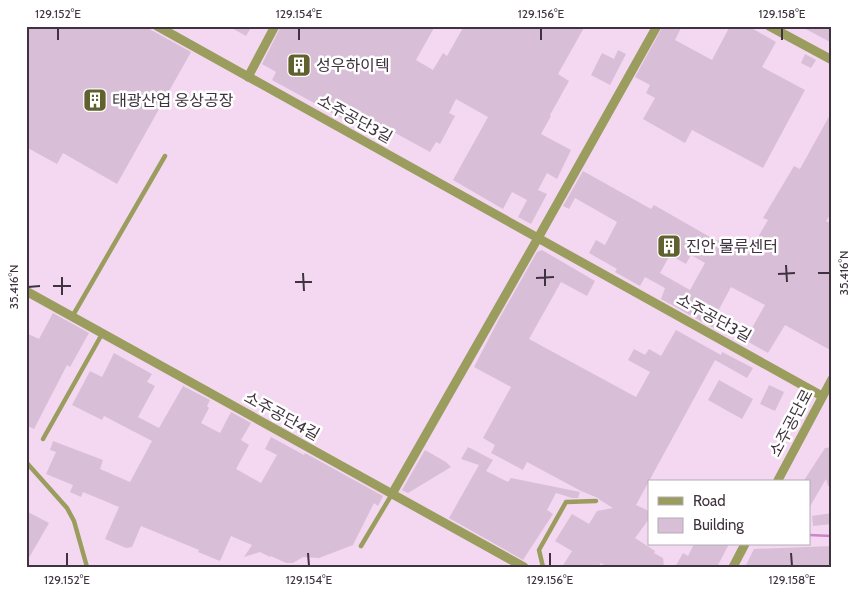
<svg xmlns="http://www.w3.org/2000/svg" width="858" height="593" font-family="Cabin,'Noto Sans KR',sans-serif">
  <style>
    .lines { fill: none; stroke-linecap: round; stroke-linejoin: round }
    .stream { stroke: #cd85ca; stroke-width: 2.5 }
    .building { fill: #d9bed8; fill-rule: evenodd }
    .lane { stroke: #9b9d5f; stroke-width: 4.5 }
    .street { stroke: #9b9d5f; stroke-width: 9 }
    .ticks { fill: none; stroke: #3e333e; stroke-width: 2 }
    .labels { text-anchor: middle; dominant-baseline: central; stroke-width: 5; stroke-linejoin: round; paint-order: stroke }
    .poi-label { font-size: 16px; fill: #3e333e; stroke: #fff; text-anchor: start }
    .street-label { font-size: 16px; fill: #3e333e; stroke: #fff }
    .neatline { fill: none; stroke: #3e333e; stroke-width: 2 }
    .ticks-label { font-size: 12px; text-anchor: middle; fill: #3e333e }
  </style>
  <rect width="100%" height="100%" fill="#f4d8f2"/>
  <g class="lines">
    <path class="stream" d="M809,535l23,1"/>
  </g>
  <g class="building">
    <path d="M26,26h118l47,26 -74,132 -54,-31 -6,11 -31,-17z"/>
    <path d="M228,26h24l-6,10z"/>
    <path d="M281,26h154l-19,34 17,10 10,-17 4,3 17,-30h121l-27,48 11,7 -19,34 1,1 -10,18 30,16 -14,29 -10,-6 -9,17 9,4 -16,30 -13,-7 9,-17 -15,-8 -9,17 -50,-29 35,-63 -32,-18 -7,14 6,3 -15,28 -4,-2 -6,10 -42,-23 -6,11 -110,-60 4,-8 -14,-8z"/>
    <path d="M663,26h19l-7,14 37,20 18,-34h18l28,16 -14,25 43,23 -42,78 -71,-38 -7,13 -42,-24 12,-21 -9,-5 4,-8 -15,-8z"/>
    <path d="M800,26h32v17z"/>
    <path d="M618,50l8,4 -16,31 -19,-10 11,-22 12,6z"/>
    <path d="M805,54l11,6 -5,8 -10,-5z"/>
    <path d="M832,111v101l-6,9 6,3v127l-47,-26 -17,28 -23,-13 20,-35 -34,-18 -15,28 4,2 -6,11 -8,-4 -45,-25 4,-11 -20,-11 -5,9 -25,-14 2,-3 -28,-16 7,-13 9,5 12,-23 -42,-24 -6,11 -6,-3 20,-35 68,38 3,-4 63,36 1,-1 29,16 21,-36 -5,-2 31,-52 6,3zM670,255l16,9 5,-9 14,8 -15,27 -30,-17z"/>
    <path d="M542,250l53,31 -8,15 -26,-14 -32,57 107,58 14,-25 -22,-12 6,-11 11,6 4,-6 12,7 15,-26 45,25 1,-3 31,16 -6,10 -32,-18 -79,145 13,6v8l-14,19 20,13 -1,2 9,5 1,9h-57l-6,-4 -3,4h-36l10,-16 -17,-10 17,-27 17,10 8,-13 16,-3 -13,-8 -2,-2 -17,-7 -54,-29 -4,8 -32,-17 4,-8 -12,-7 28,-51 -37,-20 25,-48 38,-67z"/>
    <path d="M53,313l36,20 -19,34 -3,-2 -33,64 -8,-4v-92l13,6z"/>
    <path d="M114,353l38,21 -5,8 8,4 -17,31 21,11 24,-42 27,14 -3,6 2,2 -8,15 19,10 11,-21 20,11 -10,17 8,5 -13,24 25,14 16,-28 -12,-6 6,-12 33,18 1,-2 78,43 -5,10 -4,-3 -21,42 -34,13 -16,-1 -10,6h-7l-15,-7 -1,1 -10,-5 -16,5 8,-12 -21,-9 -11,25 -22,-9 1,-2 -58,-24 -9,21 -6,1 -21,-9 14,-32 -36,-15 -2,5 -11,-5 3,-7 -27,-11 10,-22 -6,-2 3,-9 50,19 -3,9 30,13 22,-41 -48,-25 -2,4 -30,-15 18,-34 12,6z"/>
    <path d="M719,380l34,19 -11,20 -34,-19z"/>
    <path d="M769,385l15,7 -9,19 -15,-7z"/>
    <path d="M468,447l25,13 -7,11 22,11 3,-4 69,14 -2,6h-6l-16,-5 -9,17 6,4 -30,46 -74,-42 30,-53 -18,-6z"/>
    <path d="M832,447v39h-4l-2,-7 -17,29v-26h-6l22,-34z"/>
    <path d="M425,450l21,12 5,5 -43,26 -6,-3z"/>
    <path d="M26,511l23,12 -23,40z"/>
    <path d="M832,513v11l-19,2 -1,-10z"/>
    <path d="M694,544h35l-12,23h-42l8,-14 5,3z"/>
    <path d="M832,546v21h-87l9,-18z"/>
  </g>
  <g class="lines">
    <g class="lane">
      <path d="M72,317l93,-161"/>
      <path d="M43,439l59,-105"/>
      <path d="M26,462l41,46 7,13 13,46"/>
      <path d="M361,546l31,-52"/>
      <path d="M543,567l-4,-17 27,-48 30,-1"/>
    </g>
    <g class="street">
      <path d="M157,26l665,370"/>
      <path d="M769,26l63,34"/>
      <path d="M248,77l27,-51"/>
      <path d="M26,291l498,276"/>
      <path d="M777,482l55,-103"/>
      <path d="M392,494l146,-256 119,-212"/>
      <path d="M733,567l12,-23"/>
    </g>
  </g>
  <path class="ticks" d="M58,28v12M299,28v12M541,28v12M782,28v12M786,265l1,17M545,269v17M303,273l1,18M818,273h12M778,274l17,-1M62,277v18M536,278l18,-1M295,282h17M53,286h18M28,287l12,-1M67,553v13M308,553l1,13M550,553v13M791,553l1,13"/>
  <defs>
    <g id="building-square" transform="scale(1.25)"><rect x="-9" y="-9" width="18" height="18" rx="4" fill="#60612e" stroke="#fff"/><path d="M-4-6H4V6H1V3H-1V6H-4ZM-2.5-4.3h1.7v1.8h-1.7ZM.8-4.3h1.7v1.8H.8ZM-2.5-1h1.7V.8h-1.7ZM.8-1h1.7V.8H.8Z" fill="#fff"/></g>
  </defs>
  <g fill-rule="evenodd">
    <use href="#building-square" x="299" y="65"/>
    <use href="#building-square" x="95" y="100"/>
    <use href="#building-square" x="669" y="246"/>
  </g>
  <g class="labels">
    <g class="poi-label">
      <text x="316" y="65">성우하이텍</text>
      <text x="112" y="100">태광산업 웅상공장</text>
      <text x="686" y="246">진안 물류센터</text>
    </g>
    <g class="street-label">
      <text transform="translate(355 119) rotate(29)">소주공단3길</text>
      <text transform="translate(714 318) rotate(29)">소주공단3길</text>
      <text transform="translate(282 416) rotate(29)">소주공단4길</text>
      <text transform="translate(791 423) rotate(-62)">소주공단로</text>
    </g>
  </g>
  <rect width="858" height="593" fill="none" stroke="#ffffff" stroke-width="55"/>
  <rect x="648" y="480" width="162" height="65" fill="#ffffff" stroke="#b2adb2"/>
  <rect x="658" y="497" width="25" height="8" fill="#9b9d5f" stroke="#b2adb2"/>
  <text x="693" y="506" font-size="15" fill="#3e333e">Road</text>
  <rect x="658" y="518" width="25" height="15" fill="#d9bed8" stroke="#b2adb2"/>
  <text x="693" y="530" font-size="15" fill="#3e333e">Building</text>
  <rect x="28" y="28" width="802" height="538" class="neatline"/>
  <g class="ticks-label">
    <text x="58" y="18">129.152°E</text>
    <text x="299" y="18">129.154°E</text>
    <text x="541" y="18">129.156°E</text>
    <text x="782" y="18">129.158°E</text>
    <text transform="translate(844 273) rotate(-90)" y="4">35.416°N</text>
    <text transform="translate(14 287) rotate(-90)" y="4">35.416°N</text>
    <text x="67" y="584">129.152°E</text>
    <text x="309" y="584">129.154°E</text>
    <text x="550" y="584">129.156°E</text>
    <text x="792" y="584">129.158°E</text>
  </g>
</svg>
